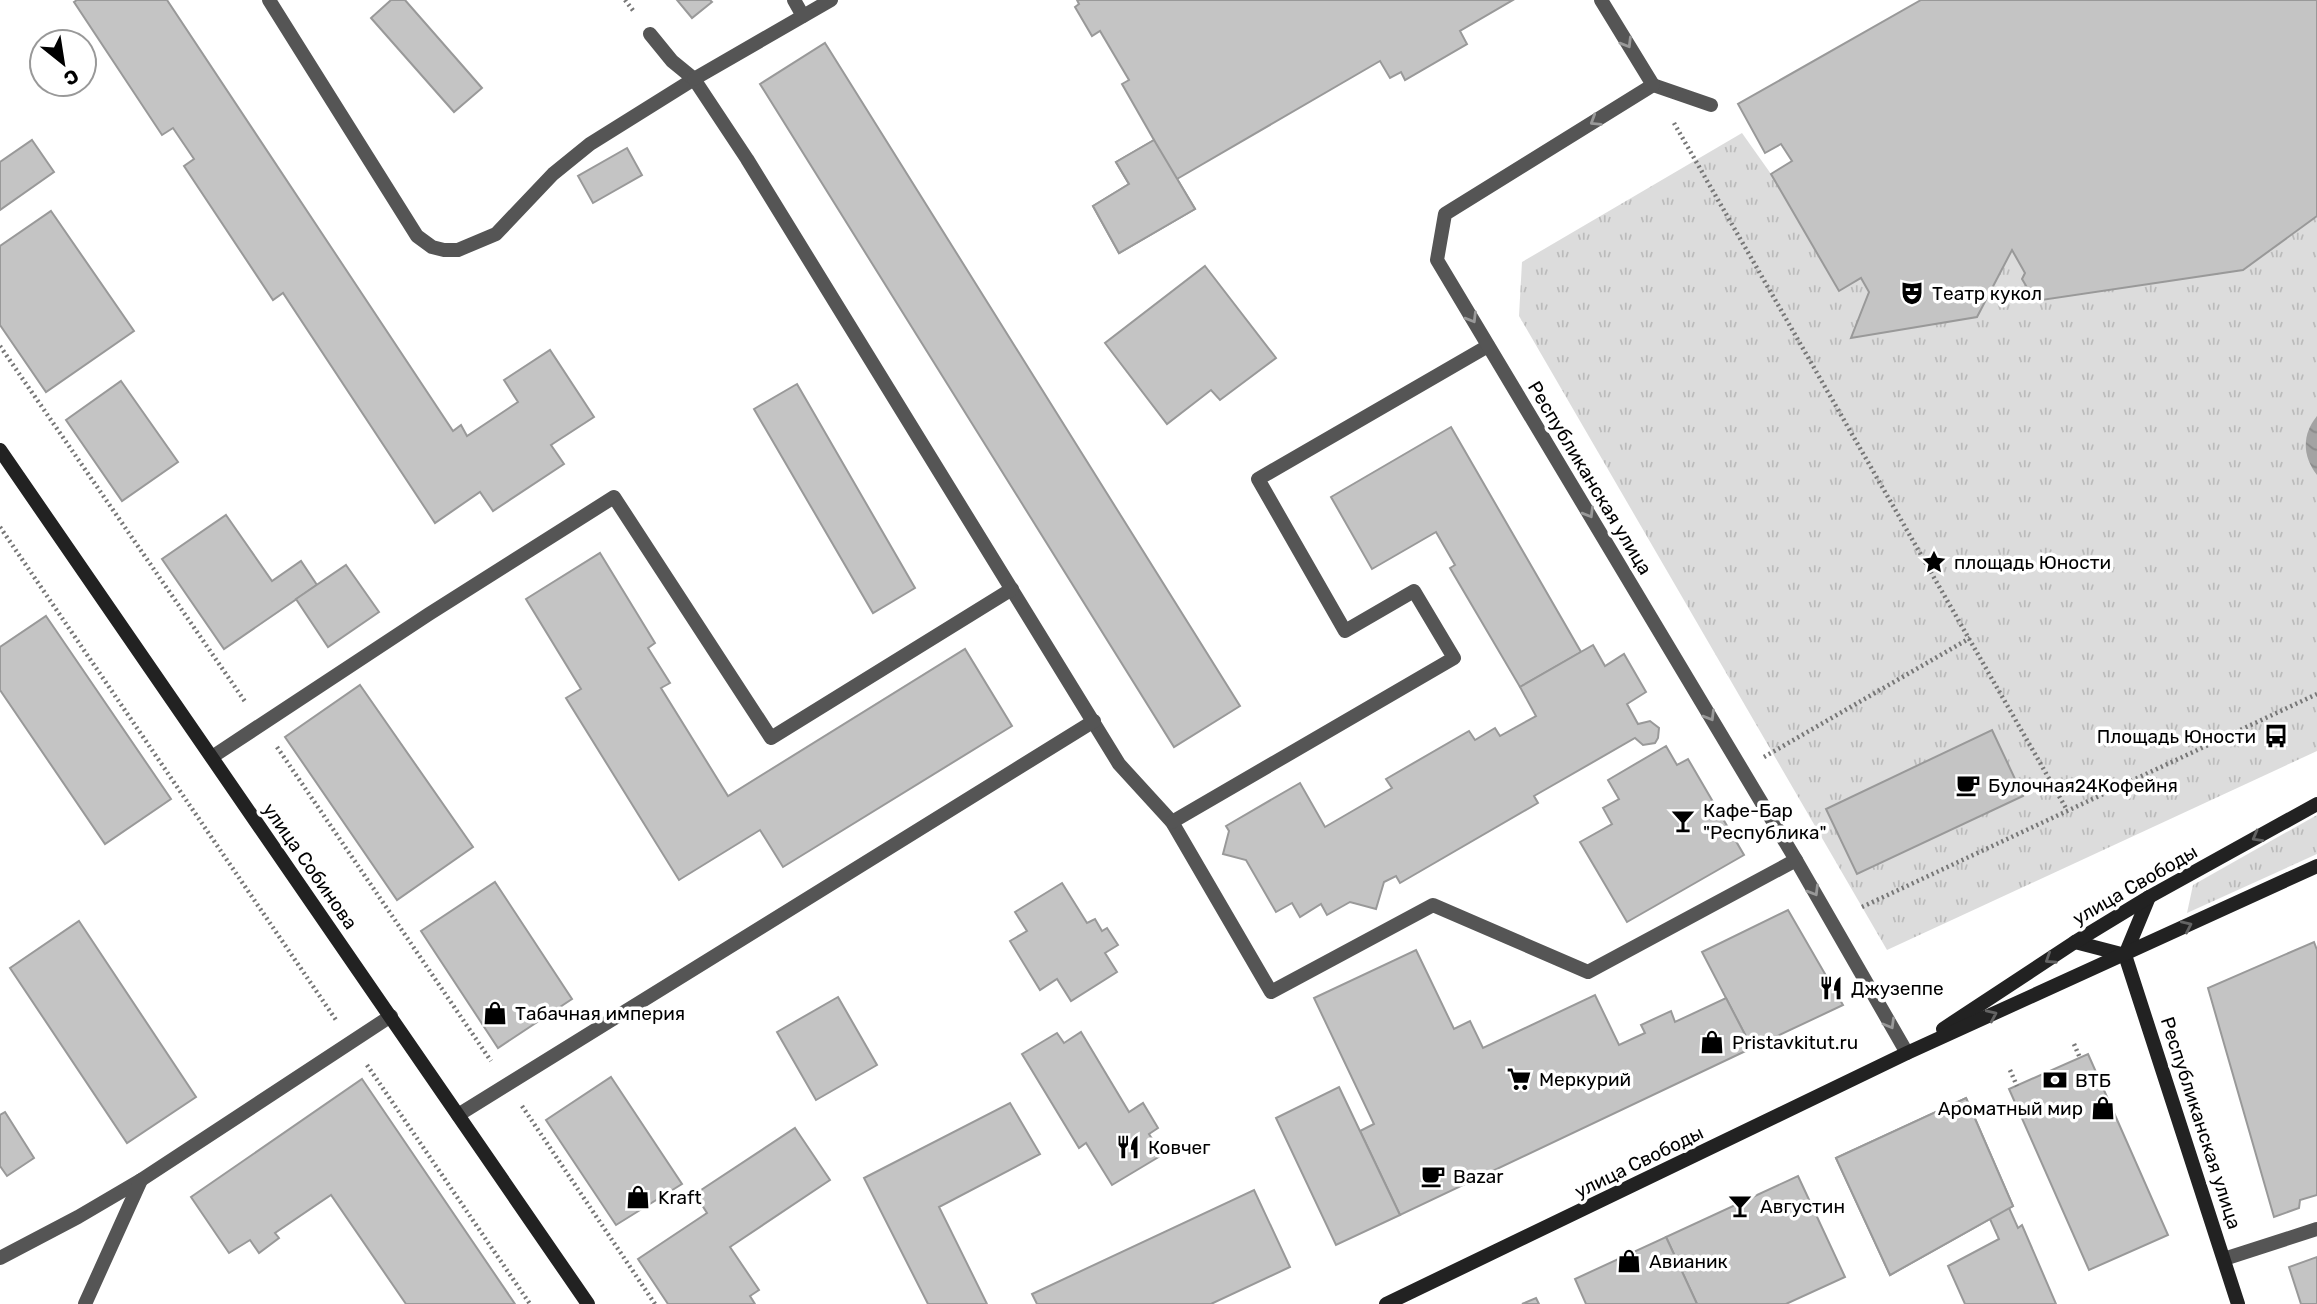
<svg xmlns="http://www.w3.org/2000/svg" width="2317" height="1304" font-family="Rubik,sans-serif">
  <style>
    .grass { fill: url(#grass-tufts) }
    .water { fill: url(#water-waves) }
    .building { fill: #c4c4c4; stroke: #999; stroke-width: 2 }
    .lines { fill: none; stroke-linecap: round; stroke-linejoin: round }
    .path { stroke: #777; stroke-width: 4.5; stroke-dasharray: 2 3.5; stroke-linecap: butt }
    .lane { stroke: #555; stroke-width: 14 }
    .street { stroke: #555; stroke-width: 14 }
    .secondary { stroke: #222; stroke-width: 14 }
    .oneway { stroke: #999 }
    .oneway2 { stroke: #646464 }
    .labels { text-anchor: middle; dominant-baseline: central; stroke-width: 7; stroke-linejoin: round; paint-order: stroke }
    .poi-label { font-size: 19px; fill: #000; stroke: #fff; text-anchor: start }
    .street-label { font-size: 19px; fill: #000; stroke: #fff }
  </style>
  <defs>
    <pattern id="grass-tufts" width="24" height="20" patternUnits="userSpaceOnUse" patternTransform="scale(1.75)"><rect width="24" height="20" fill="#dcdcdc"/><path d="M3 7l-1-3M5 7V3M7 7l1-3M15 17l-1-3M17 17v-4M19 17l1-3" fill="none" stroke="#bbb"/></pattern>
    <pattern id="water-waves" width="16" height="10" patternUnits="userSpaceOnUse" patternTransform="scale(1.75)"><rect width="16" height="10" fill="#a3a3a3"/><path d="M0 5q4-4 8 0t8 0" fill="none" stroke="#8b8b8b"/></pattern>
  </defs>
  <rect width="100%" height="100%" fill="#fff"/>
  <g class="grass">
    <path d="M1742,133l29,41 68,116 22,-12 8,14 -17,46 160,-88 13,23 292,-57v535l-430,199 -368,-634 3,-54z"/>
    <path d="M2317,815v39l-130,59 6,-28z"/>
  </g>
  <path class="water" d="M2317,416v59c-15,-19 -15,-41 0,-59z"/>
  <g class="building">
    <path d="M77,0h90l286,431 8,-6 6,11 51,-34 -14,-22 46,-30 44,67 -43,28 13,19 -71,47 -13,-19 -45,31 -152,-230 -10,7 -89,-134 10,-7 -21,-31 -11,7 -88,-133z"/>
    <path d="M391,0h14l77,88 -28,24 -83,-94z"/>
    <path d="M677,0h33l2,2 -20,16z"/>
    <path d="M1077,0h436l-53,31 7,13 -62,36 -4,-8 -11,6 -10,-17 -203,118 18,30 -76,44 -26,-47 36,-22 -13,-22 38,-22 -32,-56 7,-4 -29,-49 -8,5 -17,-29 4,-3z"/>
    <path d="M1921,0h396v216l-74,54 -208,31 -13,-22 3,-6 -13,-23 -35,67 -126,21 18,-46 -8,-14 -22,13 -68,-117 21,-13 -11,-17 -16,9 -27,-49z"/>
    <path d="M825,43l415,663 -66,41 -414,-663z"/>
    <path d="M32,140l22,32 -54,38v-48z"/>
    <path d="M1154,140l41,69 -76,44 -26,-47 36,-22 -13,-22z"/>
    <path d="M627,148l15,27 -49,28 -15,-27z"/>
    <path d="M51,211l83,120 -88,61 -46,-67v-79z"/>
    <path d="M1205,266l71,92 -56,42 -9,-10 -44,34 -62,-81z"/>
    <path d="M121,381l57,81 -56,39 -56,-81z"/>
    <path d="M797,384l118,204 -42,25 -119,-204z"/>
    <path d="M1451,427l130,225 -61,35 -70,-119 5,-3 -19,-33 -64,37 -41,-72z"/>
    <path d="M226,515l46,66 29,-20 16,24 -93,64 -62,-90z"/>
    <path d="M600,553l55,90 -7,5 22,35 -9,5 67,108 237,-147 47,77 -229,141 -23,-37 -81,50 -113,-182 15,-9 -55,-90z"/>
    <path d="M346,565l33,47 -51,35 -32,-48z"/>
    <path d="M46,616l125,183 -66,45 -105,-154v-43z"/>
    <path d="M1593,645l12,21 19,-12 22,38 -19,12 11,20 12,-3 9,7 -1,10 -3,5 -12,2 -8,-7 -101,58 4,7 -138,80 -4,-7 -12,6 -8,27 -26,-7 -23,13 -6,-11 -21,13 -8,-14 -16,9 -30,-52 -23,-6 6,-23 -3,-5 74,-43 25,44 67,-39 -6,-9 83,-48 6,9 20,-12 5,8 36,-20 -16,-29z"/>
    <path d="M360,685l113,162 -76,53 -112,-163z"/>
    <path d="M1992,730l31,66 -166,78 -31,-65z"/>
    <path d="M1666,746l11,19 11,-6 56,96 -117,67 -47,-80 32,-18 -9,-16 16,-9 -11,-19z"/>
    <path d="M495,882l77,117 -74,49 -77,-117z"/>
    <path d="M1062,883l25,40 8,-4 7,12 5,-3 11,17 -13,8 12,19 -46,29 -14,-22 -17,11 -30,-49 17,-10 -12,-19z"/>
    <path d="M1788,910l55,95 -91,43 -50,-96z"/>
    <path d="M79,921l117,176 -69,46 -117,-175z"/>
    <path d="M2314,942l3,8v245l-17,5 -1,8 -25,9 -66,-229z"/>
    <path d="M1416,950l38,79 16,-8 13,27 112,-53 24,50 26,-12 -4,-8 30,-14 4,11 51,-24 26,50 -352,167 -40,-84 14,-7 -60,-126z"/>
    <path d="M838,997l39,68 -61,35 -39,-68z"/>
    <path d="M1081,1032l48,80 14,-9 15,25 -9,6 13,21 -50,30 -26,-42 -7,5 -57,-94 35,-21 7,10z"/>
    <path d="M2088,1054l80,181 -79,35 -80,-181z"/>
    <path d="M611,1077l71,107 -66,41 -70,-105z"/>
    <path d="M362,1079l153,225h-109l-75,-109 -56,38 4,5 -20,15 -9,-13 -21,13 -38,-56z"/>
    <path d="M1339,1087l61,128 -64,30 -60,-127z"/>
    <path d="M1966,1098l47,108 -4,2 9,20 4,-3 34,79h-91l-17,-38 51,-27 -9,-20 -100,56 -54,-117z"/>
    <path d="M1966,1098l47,108 -123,69 -54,-117z"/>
    <path d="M1010,1103l30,51 -101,53 48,97h-59l-64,-126z"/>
    <path d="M5,1112l29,46 -27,18 -7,-10v-51z"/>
    <path d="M795,1128l35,52 -100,67 29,43 -9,6 5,8h-87l-30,-45 69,-46 -12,-19z"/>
    <path d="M1798,1176l47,101 -59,27h-89l-31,-67z"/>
    <path d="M1254,1190l36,77 -79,37h-174l-5,-10z"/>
    <path d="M1666,1237l31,67h-111l-11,-25z"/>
    <path d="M2317,1257v47h-16l-12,-37z"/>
    <path d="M1536,1298l3,6h-17z"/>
  </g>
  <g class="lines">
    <g class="path">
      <path d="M625,0l10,13"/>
      <path d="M1674,123l393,687"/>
      <path d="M0,346l246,357"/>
      <path d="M0,527l336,493"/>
      <path d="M277,747l214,314"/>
      <path d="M1764,757l206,-119"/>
      <path d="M1862,907l455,-213"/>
      <path d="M2074,1044l6,14"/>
      <path d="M367,1065l163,239"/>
      <path d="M2010,1070l7,16"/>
      <path d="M522,1106l133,198"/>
    </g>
    <g class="lane">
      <path d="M269,0l148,236 15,11 12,3h14l38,-16 57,-60 37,-30 104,-65"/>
      <path d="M794,0l9,16"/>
      <path d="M650,34l22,27 22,18 53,80 372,605 53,58 99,170 162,-87 155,67 208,-112"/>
      <path d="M1653,85l58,20"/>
      <path d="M212,757l217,-143 185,-117 157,241 241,-149"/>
      <path d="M1172,822l282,-164 -40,-67 -69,40 -87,-152 230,-133"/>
      <path d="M458,1115l636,-394"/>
      <path d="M0,1258l78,-41 63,-37 250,-164"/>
      <path d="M2224,1259l93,-30"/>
      <path d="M85,1304l56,-124"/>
    </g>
    <g class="street">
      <path d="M1601,0l52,85 -208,129 -8,46 359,600 111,193"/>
      <path d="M694,79l137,-79"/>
    </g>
    <g class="secondary">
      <path d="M0,450l588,854"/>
      <path d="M2075,942l50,13"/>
      <path d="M2125,955l113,349"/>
      <path d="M2125,955l24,-58"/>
      <path d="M1943,1029l132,-87 74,-45 168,-93"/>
      <path d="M1386,1304l521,-251 410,-187"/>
    </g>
  </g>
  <defs><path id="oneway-chevron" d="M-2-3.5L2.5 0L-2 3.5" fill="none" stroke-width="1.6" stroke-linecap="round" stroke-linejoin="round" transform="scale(1.75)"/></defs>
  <g class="oneway">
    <use href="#oneway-chevron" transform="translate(1627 43) rotate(59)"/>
    <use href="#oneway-chevron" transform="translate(1595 121) rotate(148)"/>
    <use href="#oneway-chevron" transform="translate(1472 318) rotate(59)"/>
    <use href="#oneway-chevron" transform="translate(1589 513) rotate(59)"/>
    <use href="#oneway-chevron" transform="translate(1710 716) rotate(59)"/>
    <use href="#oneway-chevron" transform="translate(1814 891) rotate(59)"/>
    <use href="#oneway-chevron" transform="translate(1890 1024) rotate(60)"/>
  </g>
  <g class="oneway2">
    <use href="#oneway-chevron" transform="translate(2257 837) rotate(151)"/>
    <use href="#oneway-chevron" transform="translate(2187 926) rotate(-25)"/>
    <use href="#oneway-chevron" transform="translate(2050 959) rotate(147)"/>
    <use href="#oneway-chevron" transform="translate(1992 1015) rotate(-24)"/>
  </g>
  <defs>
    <g id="theatre-bare" transform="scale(1.89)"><path d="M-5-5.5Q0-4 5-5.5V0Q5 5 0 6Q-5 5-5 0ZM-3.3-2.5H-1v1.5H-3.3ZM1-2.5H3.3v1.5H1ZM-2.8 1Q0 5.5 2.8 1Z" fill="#000" stroke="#fff" stroke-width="2.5" paint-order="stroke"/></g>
    <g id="sight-bare" transform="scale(1.89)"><path d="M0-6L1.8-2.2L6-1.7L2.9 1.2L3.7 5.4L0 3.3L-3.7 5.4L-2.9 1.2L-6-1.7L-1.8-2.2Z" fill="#000" stroke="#fff" stroke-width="2.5" paint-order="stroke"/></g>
    <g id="bus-bare" transform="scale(1.89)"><path d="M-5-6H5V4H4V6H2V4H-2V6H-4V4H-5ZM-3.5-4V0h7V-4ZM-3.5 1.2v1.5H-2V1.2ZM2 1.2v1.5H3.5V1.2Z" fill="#000" stroke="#fff" stroke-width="2.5" paint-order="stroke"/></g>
    <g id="cafe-bare" transform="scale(1.89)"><path d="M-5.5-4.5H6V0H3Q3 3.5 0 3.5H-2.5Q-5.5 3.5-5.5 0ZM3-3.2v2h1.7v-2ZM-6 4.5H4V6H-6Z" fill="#000" stroke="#fff" stroke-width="2.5" paint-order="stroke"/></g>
    <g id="bar-bare" transform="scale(1.89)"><path d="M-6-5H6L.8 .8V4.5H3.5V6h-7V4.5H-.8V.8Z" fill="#000" stroke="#fff" stroke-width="2.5" paint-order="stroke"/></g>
    <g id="restaurant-bare" transform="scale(1.89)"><path d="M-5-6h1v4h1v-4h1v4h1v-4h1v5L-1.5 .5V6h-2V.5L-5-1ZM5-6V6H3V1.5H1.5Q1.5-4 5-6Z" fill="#000" stroke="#fff" stroke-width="2.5" paint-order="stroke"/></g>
    <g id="shop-bare" transform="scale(1.89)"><path d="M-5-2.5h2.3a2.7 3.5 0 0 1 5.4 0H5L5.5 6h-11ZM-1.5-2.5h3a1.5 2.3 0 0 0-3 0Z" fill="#000" stroke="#fff" stroke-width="2.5" paint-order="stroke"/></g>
    <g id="supermarket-bare" transform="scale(1.89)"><path d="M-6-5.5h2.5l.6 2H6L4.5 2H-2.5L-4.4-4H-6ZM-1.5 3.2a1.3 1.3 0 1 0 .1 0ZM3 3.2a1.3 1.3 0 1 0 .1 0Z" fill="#000" stroke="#fff" stroke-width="2.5" paint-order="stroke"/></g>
    <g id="bank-bare" transform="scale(1.89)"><path d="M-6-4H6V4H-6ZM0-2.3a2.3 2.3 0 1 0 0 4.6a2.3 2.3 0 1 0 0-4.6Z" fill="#000" stroke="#fff" stroke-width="2.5" paint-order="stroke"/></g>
  </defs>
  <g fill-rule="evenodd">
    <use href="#theatre-bare" x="1912" y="293"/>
    <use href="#sight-bare" x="1934" y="562"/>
    <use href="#bus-bare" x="2276" y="736"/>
    <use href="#cafe-bare" x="1968" y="785"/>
    <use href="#bar-bare" x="1683" y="821"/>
    <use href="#restaurant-bare" x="1831" y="988"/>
    <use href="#shop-bare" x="495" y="1013"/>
    <use href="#shop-bare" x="1712" y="1042"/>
    <use href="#supermarket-bare" x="1519" y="1079"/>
    <use href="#bank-bare" x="2055" y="1080"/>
    <use href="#shop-bare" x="2103" y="1108"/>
    <use href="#restaurant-bare" x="1128" y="1147"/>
    <use href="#cafe-bare" x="1433" y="1176"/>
    <use href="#shop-bare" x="638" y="1197"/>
    <use href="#bar-bare" x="1740" y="1206"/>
    <use href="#shop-bare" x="1629" y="1261"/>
  </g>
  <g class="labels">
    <g class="poi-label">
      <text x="1932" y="293">Театр кукол</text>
      <text x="1954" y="562">площадь Юности</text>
      <text x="2256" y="736" text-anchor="end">Площадь Юности</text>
      <text x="1988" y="785">Булочная24Кофейня</text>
      <text x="1703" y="810">Кафе-Бар<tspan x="1703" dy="22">"Республика"</tspan></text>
      <text x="1851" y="988">Джузеппе</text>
      <text x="515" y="1013">Табачная империя</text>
      <text x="1732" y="1042">Pristavkitut.ru</text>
      <text x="1539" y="1079">Меркурий</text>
      <text x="2075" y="1080">ВТБ</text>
      <text x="2083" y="1108" text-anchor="end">Ароматный мир</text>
      <text x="1148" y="1147">Ковчег</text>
      <text x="1453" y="1176">Bazar</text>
      <text x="658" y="1197">Kraft</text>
      <text x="1760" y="1206">Августин</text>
      <text x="1649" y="1261">Авианик</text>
    </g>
    <g class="street-label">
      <text transform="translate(1590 478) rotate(59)">Республиканская улица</text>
      <text transform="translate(310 866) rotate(55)">улица Собинова</text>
      <text transform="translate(2135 885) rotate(-30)">улица Свободы</text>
      <text transform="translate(2201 1123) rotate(72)">Республиканская улица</text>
      <text transform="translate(1639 1162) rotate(-26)">улица Свободы</text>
    </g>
  </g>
  <g transform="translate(63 63) rotate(150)"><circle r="33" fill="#ffffff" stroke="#999999" stroke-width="2"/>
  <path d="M0-5L12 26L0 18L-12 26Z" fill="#000000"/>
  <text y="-10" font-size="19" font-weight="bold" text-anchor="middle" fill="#000000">С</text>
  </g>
</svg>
